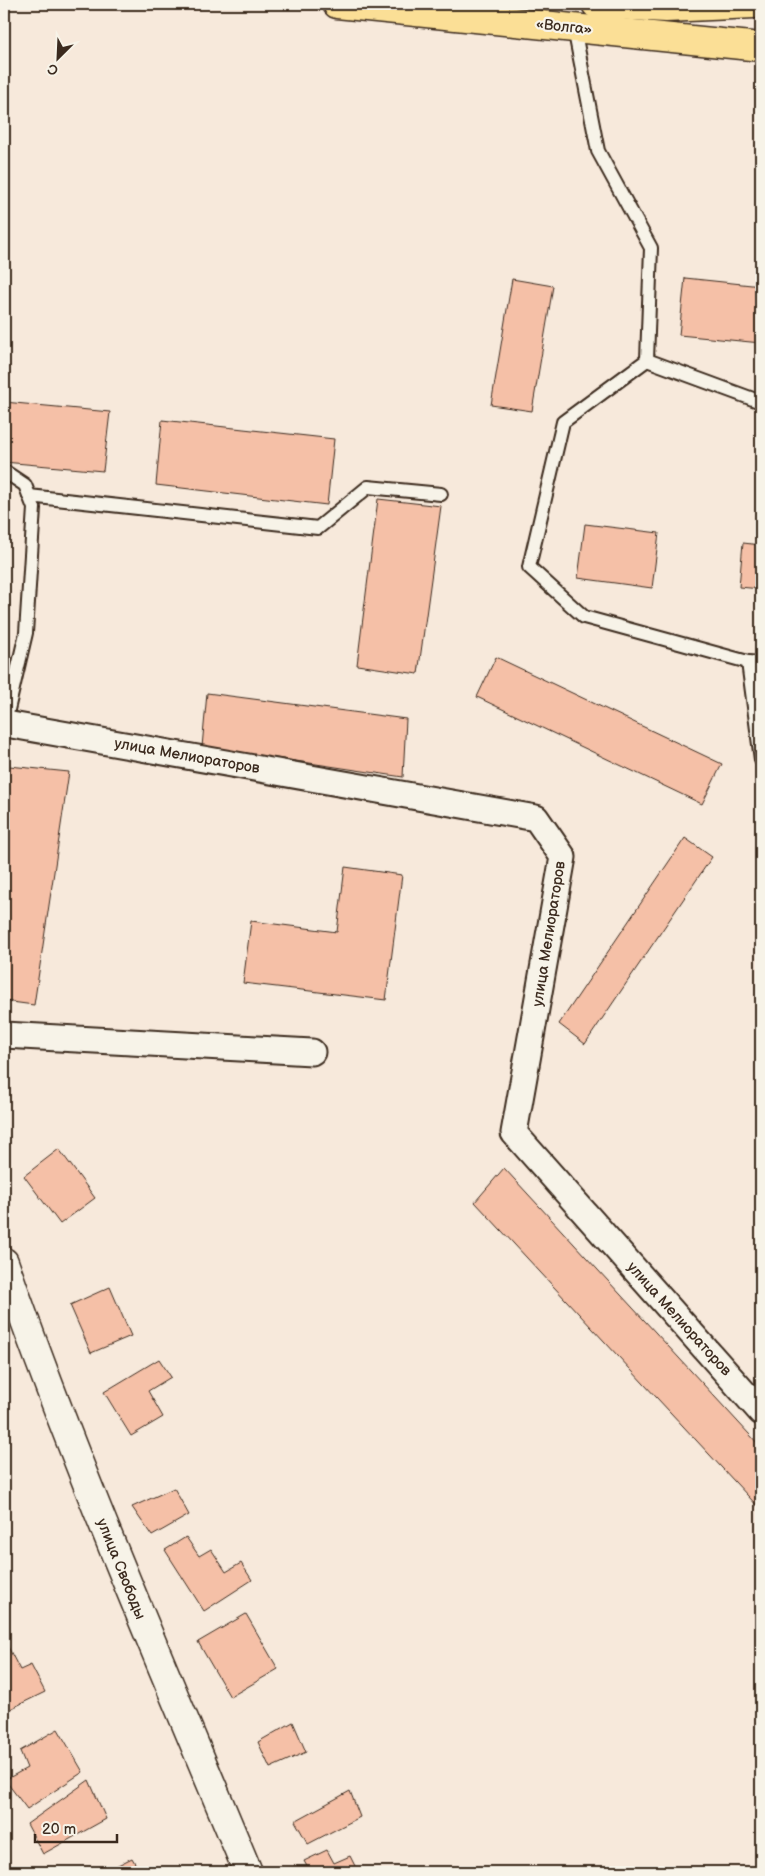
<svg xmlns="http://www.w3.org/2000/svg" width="765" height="1876" font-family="'Balsamiq Sans',sans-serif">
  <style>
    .building { fill: #f5c0a7; stroke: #3b2a1e }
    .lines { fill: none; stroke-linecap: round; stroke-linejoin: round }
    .lane-casing { stroke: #3b2a1e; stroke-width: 16 }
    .street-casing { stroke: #3b2a1e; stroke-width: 29 }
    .secondary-casing { stroke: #3b2a1e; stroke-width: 31 }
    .highway-casing { stroke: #3b2a1e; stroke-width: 31 }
    .lane { stroke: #f7f3e8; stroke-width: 12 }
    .street { stroke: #f7f3e8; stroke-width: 25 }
    .secondary { stroke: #f7f3e8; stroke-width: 28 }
    .highway { stroke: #fbdf96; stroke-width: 28 }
    .labels { text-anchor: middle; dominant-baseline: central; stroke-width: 4.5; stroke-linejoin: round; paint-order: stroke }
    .street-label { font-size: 15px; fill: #3b2a1e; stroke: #f7f3e8 }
  </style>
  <rect width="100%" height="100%" fill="#f7e9db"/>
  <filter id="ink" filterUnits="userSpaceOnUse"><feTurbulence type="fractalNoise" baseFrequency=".02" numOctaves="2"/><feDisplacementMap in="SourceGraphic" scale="10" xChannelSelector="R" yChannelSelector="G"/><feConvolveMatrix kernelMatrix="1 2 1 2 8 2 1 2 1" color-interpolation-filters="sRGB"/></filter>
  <g filter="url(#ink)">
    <g class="building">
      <path d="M685,278l76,8v57l-82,-8z"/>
      <path d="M512,279l41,7 -21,125 -41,-6z"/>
      <path d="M4,402l106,10 -7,59 -99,-9z"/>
      <path d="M162,420l172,19 -7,66 -171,-20z"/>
      <path d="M378,499l63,7 -23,168 -61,-9z"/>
      <path d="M585,524l74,9 -7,55 -74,-10z"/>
      <path d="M743,543l18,2v44l-22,-2z"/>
      <path d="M496,657l226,107 -20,40 -225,-107z"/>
      <path d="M207,693l199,26 -3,58 -201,-30z"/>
      <path d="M9,766l60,6 -35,233 -30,-4v-198z"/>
      <path d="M685,838l27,19 -127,187 -26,-20z"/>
      <path d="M345,867l57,8 -16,125 -143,-17 8,-62 86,11z"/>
      <path d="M761,1098v14l-6,-4z"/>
      <path d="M59,1149l36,49 -35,26 -36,-48z"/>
      <path d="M504,1168l257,279v63l-286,-308z"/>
      <path d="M110,1287l21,49 -40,17 -21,-48z"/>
      <path d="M159,1359l12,18 -23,14 15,26 -32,19 -27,-44z"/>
      <path d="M174,1488l15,27 -37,21 -20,-29z"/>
      <path d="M186,1537l13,19 12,-7 15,23 15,-9 11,17 -48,31 -39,-61z"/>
      <path d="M246,1614l32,55 -48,28 -32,-55z"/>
      <path d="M7,1645l13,25 11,-5 14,27 -41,20v-65z"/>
      <path d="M293,1722l13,30 -36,16 -12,-26z"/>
      <path d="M58,1729l25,43 -56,37 -22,-29 22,-12 -7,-17z"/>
      <path d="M89,1780l17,39 -63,35 -16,-30z"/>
      <path d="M350,1791l10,26 -52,27 -13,-23z"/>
      <path d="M327,1850l7,13 16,-7 8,16h-48l-6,-11z"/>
      <path d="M132,1858l8,14h-36z"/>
    </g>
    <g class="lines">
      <g class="lane-casing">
        <g id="lane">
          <path d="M574,28l24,123 53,97 -4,112"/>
          <path d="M647,360l-84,62 -34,145 55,50 164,45 13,1"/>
          <path d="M647,360l114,42"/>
          <path d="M4,471l21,14 9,23 -8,125 -22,94"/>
          <path d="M29,496l289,32 50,-41 73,7"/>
          <path d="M748,662l13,98"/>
        </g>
      </g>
      <g class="street-casing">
        <g id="street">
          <path d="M6,724l530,94 27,39 -49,276 247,279"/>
          <path d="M4,1035l308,17"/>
        </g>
      </g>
      <g class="secondary-casing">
        <path id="secondary" d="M4,1262c72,207 160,408 244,610"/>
      </g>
      <g class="highway-casing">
        <g id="highway">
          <path d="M337,4l424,43"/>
          <path d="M596,4l70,4 88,-4"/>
        </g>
      </g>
      <use href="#lane" class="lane"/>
      <use href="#street" class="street"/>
      <use href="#secondary" class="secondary"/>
      <use href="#highway" class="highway"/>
    </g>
  </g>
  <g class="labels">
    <g class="street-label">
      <text transform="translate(564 27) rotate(6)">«Волга»</text>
      <text transform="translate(187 756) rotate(10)">улица Мелиораторов</text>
      <text transform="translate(549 934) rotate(-81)">улица Мелиораторов</text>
      <text transform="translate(679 1319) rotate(48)">улица Мелиораторов</text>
      <text transform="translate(121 1569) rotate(68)">улица Свободы</text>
    </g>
  </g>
  <rect width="765" height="1876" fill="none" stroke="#f7f3e8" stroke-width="20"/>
  <rect x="10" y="10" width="745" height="1856" fill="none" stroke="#3b2a1e" stroke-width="2" filter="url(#ink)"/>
  <g transform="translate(58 58) rotate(204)" stroke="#f7f3e8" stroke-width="4" paint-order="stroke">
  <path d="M0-4L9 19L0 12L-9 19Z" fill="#3b2a1e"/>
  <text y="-8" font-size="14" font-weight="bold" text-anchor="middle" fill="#3b2a1e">С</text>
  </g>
  <path d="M35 1834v8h82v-8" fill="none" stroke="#3b2a1e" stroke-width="2.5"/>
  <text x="42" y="1834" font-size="15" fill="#3b2a1e" stroke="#f7f3e8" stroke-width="4" paint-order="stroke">20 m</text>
</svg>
